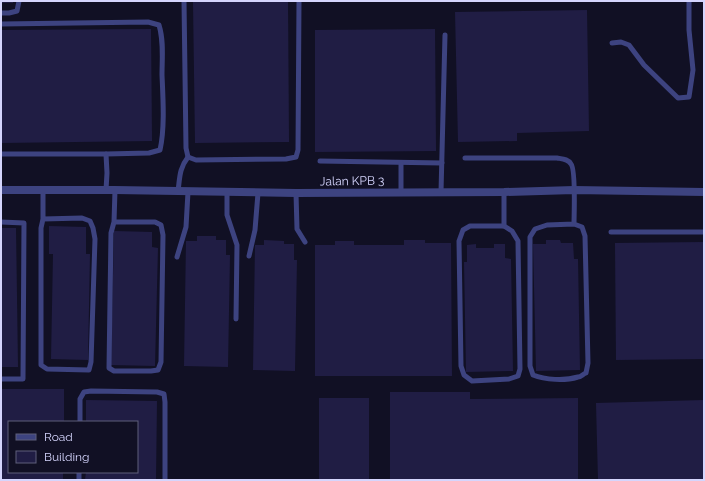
<svg xmlns="http://www.w3.org/2000/svg" width="705" height="481" font-family="Raleway,sans-serif">
  <style>
    .building { fill: #201d44 }
    .lines { fill: none; stroke-linecap: round; stroke-linejoin: round }
    .service { stroke: #3d4380; stroke-width: 5 }
    .minor { stroke: #3d4380; stroke-width: 8 }
    .labels { text-anchor: middle; dominant-baseline: central; stroke-width: 3.5; stroke-linejoin: round; paint-order: stroke }
    .street-label { font-size: 12px; fill: #d5d5fd; stroke: #111024 }
  </style>
  <rect width="100%" height="100%" fill="#111024"/>
  <g class="building">
    <rect x="1" y="1" width="12" height="2"/>
    <path d="M193,1h95l1,141 -94,1z"/>
    <path d="M587,10l2,121 -72,2v8l-59,1 -3,-130z"/>
    <path d="M151,29l1,112 -151,2v-113z"/>
    <path d="M435,29l1,122 -121,1v-122z"/>
    <path d="M49,226l37,1v27h4l-2,106 -37,-1 2,-105h-4z"/>
    <path d="M1,228h15l2,139h-17z"/>
    <path d="M114,231l38,1v15l6,1 -3,118 -44,-1z"/>
    <path d="M197,236h19v4h10v15h4l-2,112 -44,-1 2,-125h11z"/>
    <path d="M264,240l20,1v3h10v16h3l-2,111 -42,-1 2,-125h9z"/>
    <path d="M404,240h21v3h26l1,133h-137v-131h20v-4h19v4h50z"/>
    <path d="M546,240h14l1,3h12l1,16h4l2,111 -44,1 -3,-127h13z"/>
    <path d="M704,242v117l-88,1 -1,-117z"/>
    <path d="M476,244v4h18v-4h11v14l6,1 2,112 -47,1 -2,-110h3v-17z"/>
    <path d="M1,389h63v33h-55v50h54v8h-62z"/>
    <path d="M390,392h80v7l108,-1v82h-188z"/>
    <rect x="319" y="398" width="50" height="82"/>
    <path d="M86,400l71,1 -1,79h-71l1,-8h51v-50h-51z"/>
    <path d="M704,400v80h-106l-2,-77z"/>
  </g>
  <g class="lines">
    <g class="service">
      <path d="M1,13h8l8,-2 2,-10"/>
      <path d="M1,24l147,-2 11,3c5,16 3,34 3,50 1,23 3,53 -2,75l-11,3 -43,1"/>
      <path d="M612,43l9,-1 8,3 15,20 34,33 11,-1 4,-27 -4,-40v-29"/>
      <path d="M1,154h105l1,19 -1,17"/>
      <path d="M188,157l8,3 90,-1 10,-2 2,-7 1,-149"/>
      <path d="M465,158h92c6,1 11,1 14,6 5,6 3,50 3,60l8,3 3,9 3,127 -2,10c-3,1 -5,4 -8,4 -13,4 -33,3 -45,-2l-3,-9v-129l5,-8 12,-4 27,-1"/>
      <path d="M320,161l122,2"/>
      <path d="M43,190v29l39,-1 8,3 3,7 2,11 -4,123 -2,8 -42,-1 -6,-4v-137l2,-9"/>
      <path d="M178,191c2,-14 1,-22 10,-34l-2,-9 -2,-147"/>
      <path d="M227,192v23l10,30 -1,74"/>
      <path d="M401,192v-29"/>
      <path d="M441,192l4,-157"/>
      <path d="M504,192v34"/>
      <path d="M296,193l1,36 8,13"/>
      <path d="M1,222l23,1 -1,156h-22"/>
      <path d="M114,222l-3,11 -2,135 5,3h37l7,-1 3,-8 2,-127 -2,-10 -6,-3h-41l1,-32"/>
      <path d="M470,226h34l8,5 6,10 2,128 -2,7 -9,3 -37,2 -8,-6 -3,-9 -2,-125 4,-11z"/>
      <path d="M611,232h93"/>
      <path d="M249,256l6,-26 3,-37"/>
      <path d="M177,257l9,-30 2,-35"/>
      <path d="M80,422v-23l4,-7 7,-1 66,1 7,2 1,8v78"/>
      <path d="M79,480v-8"/>
    </g>
    <path class="minor" d="M1,190h114l181,3 208,-1 70,-2 130,2"/>
  </g>
  <g class="labels">
    <g class="street-label">
      <text transform="translate(352 181) rotate(-1)">Jalan KPB 3</text>
    </g>
  </g>
  <rect width="705" height="481" fill="none" stroke="#d5d5fd" stroke-width="4"/>
  <rect x="8" y="421" width="130" height="52" fill="#111024" stroke="#5f5f7b"/>
  <rect x="16" y="434" width="20" height="6" fill="#3d4380" stroke="#5f5f7b"/>
  <text x="44" y="441" font-size="12" fill="#d5d5fd">Road</text>
  <rect x="16" y="451" width="20" height="12" fill="#201d44" stroke="#5f5f7b"/>
  <text x="44" y="461" font-size="12" fill="#d5d5fd">Building</text>
</svg>
